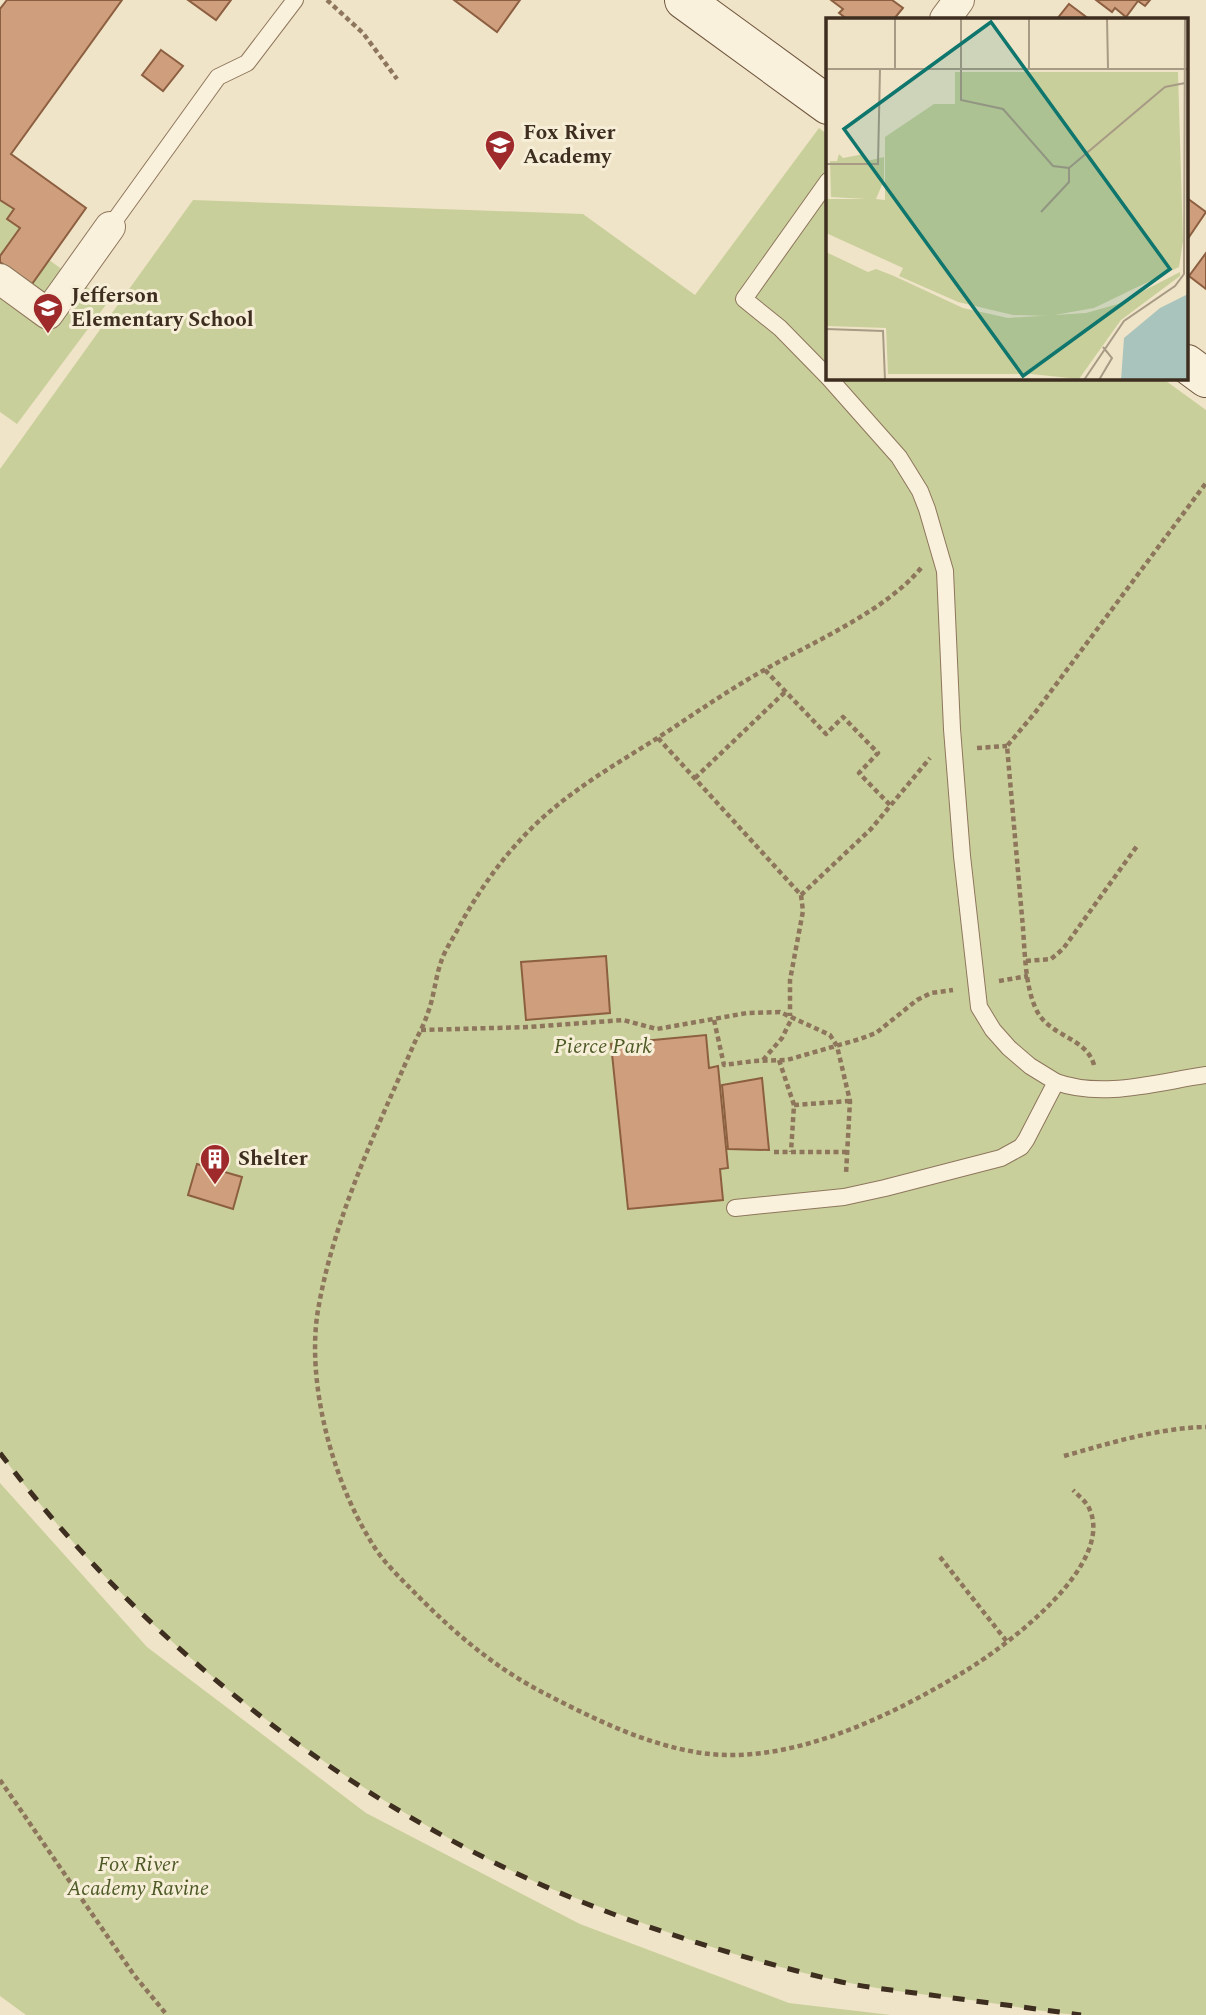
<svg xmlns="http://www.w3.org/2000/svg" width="1206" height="2015" font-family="Spectral,serif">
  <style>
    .green { fill: #c9cf9b }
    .building { fill: #cf9f7d; stroke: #8d5f41; stroke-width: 2 }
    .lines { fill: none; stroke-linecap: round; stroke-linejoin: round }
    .service-casing { stroke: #8d765c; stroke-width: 18 }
    .minor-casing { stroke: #8d765c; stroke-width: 32 }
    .secondary-casing { stroke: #6f573f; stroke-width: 40 }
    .path { stroke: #8d765c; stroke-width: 4.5; stroke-dasharray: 5 3.5; stroke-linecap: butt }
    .service { stroke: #faf1dc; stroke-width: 16 }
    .minor { stroke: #faf1dc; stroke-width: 30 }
    .secondary { stroke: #faf1dc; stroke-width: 38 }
    .rail { stroke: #3d2e20; stroke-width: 5; stroke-dasharray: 12 12; stroke-linecap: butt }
    .labels { text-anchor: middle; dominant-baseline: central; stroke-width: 6; stroke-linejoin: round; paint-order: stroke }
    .poi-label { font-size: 21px; font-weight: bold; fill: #3d2e20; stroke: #f7eed8; text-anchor: start }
    .park-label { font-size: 21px; font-style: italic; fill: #4d5a26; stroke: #f7eed8 }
    .inset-road { fill: none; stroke: #a89b85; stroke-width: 2 }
    .view { fill: #0f766e; fill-opacity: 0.15; stroke: #0f766e; stroke-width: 3.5 }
    .inset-edge { fill: none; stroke: #3d2e20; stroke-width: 3.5 }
  </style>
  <rect width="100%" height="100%" fill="#f0e4c8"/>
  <g class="green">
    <path d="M819,128l9,7v243h334l44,32v1605c-41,0 -84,0 -125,0 -34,-2 -69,-9 -103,-14 -46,-6 -93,-10 -138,-20 -79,-16 -157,-42 -232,-71 -30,-11 -61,-22 -90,-36 -201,-98 -384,-241 -518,-421v-984l193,-269 390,14 112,81z"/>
    <path d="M0,200l14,9 -7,10 13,9 -20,28z"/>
    <path d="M49,260l59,42 -91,122 -17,-12v-150l31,22z"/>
    <path d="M0,1483l147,164 219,166 214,111 209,79 102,12h-865l-26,-19z"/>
  </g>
  <g class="building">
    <path d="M7,0h115l-111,154 75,54 -54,76 -32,-22v-6l20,-28 -13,-9 7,-10 -14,-9v-191z"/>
    <path d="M188,0h43l-15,20z"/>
    <path d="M454,0h66l-23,32z"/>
    <path d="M831,0h61l11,8 -9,11h-47l-8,-6 4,-4z"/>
    <path d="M1096,0h54l-5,6 -7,-5 -12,16 -11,-9 -3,4z"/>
    <path d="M1069,4l20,15h-32z"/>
    <path d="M161,50l22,16 -20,25 -21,-16z"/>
    <path d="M1187,198l19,14 -19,28z"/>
    <path d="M1206,253v36l-17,-13z"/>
    <path d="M606,956l4,57 -84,7 -5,-58z"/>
    <path d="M706,1035l3,33 9,-2 10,102 -8,1 3,31 -95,9 -17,-165z"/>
    <path d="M762,1078l7,72 -41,-1 -6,-64z"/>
    <path d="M197,1164l45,13 -9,32 -45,-14z"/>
  </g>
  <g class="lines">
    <g class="service-casing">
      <g id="service">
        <path d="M828,181l-84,118 36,29 48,49"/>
        <path d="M110,227l108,-150 29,-14 48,-63"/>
        <path d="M1056,1082c47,17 101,0 150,-7"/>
        <path d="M735,1208l109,-11 41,-9 116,-30 20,-11 5,-7 30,-58 -26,-16 -21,-18 -16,-18 -14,-23 -17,-151 -10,-127 -7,-158 -18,-62 -7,-18 -21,-34 -70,-79"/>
      </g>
    </g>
    <g class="minor-casing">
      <g id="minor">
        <path d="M945,19l14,-19"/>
        <path d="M0,279l48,35 62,-87"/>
      </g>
    </g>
    <g class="secondary-casing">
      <g id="secondary">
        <path d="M684,0l144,105"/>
        <path d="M1187,364l19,14"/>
      </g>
    </g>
    <g class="path">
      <path d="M327,0l36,33 34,46"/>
      <path d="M921,568c-34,42 -108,74 -155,101 -38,21 -73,46 -110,70 -40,25 -81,49 -116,81 -33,31 -57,64 -79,103 -6,13 -16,26 -20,39 -6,17 -7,36 -14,53 -3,10 -9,20 -13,29 -38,87 -80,173 -96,266 -12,72 14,168 52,230 10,18 27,35 42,50 38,39 79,75 128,101 50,26 105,54 162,62 89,13 191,-38 265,-83 40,-25 152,-107 121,-164 -4,-6 -10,-11 -15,-16"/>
      <path d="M765,670l61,64 17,-17 35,36 -19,20 32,33"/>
      <path d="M658,738l143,157 2,16 -13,69v36"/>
      <path d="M977,748l30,-2"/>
      <path d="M695,778l90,-86"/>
      <path d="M801,895l70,-66 59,-71"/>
      <path d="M1026,961l25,-2 12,-10 74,-103"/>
      <path d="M999,981l29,-5"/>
      <path d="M714,1020l10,45 30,-4 33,-1 73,-21 16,-6 41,-33 14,-7 22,-3"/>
      <path d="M421,1030l108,-3 94,-7 34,9 90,-16 33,-1 50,23 7,11 13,55 -4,73"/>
      <path d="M763,1060l19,-22 10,-20"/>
      <path d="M779,1060l15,45 -3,47"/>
      <path d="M1094,1065c-8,-29 -47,-28 -59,-58 -11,-26 -10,-61 -13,-90 -5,-57 -10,-114 -15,-171l27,-32 172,-231"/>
      <path d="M794,1105l55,-4"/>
      <path d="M774,1152h72"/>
      <path d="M1064,1456c47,-13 93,-28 142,-29"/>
      <path d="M940,1557l68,86"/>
      <path d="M0,1780l134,195 33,40"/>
    </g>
    <use href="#service" class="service"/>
    <use href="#minor" class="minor"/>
    <use href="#secondary" class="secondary"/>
    <path class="rail" d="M0,1453c134,179 318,327 520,422 100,47 210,80 317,106 31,7 63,10 94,14 50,7 100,13 150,20"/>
  </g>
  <defs>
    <g id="school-pin" transform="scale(1.575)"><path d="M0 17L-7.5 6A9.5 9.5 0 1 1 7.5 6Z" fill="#9e2a2b" stroke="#f7eed8"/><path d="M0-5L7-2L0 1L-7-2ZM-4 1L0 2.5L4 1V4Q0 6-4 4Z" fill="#fff"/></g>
    <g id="building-pin" transform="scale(1.575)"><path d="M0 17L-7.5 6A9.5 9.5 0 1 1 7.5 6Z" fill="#9e2a2b" stroke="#f7eed8"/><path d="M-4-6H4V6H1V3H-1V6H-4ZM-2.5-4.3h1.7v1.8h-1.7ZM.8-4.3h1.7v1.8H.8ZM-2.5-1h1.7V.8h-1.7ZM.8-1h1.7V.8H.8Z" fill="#fff"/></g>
  </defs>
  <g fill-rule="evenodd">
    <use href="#school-pin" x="500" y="145"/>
    <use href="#school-pin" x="48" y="308"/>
    <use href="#building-pin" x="215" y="1159"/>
  </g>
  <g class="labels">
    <g class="poi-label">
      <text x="523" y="133">Fox River<tspan x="523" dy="24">Academy</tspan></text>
      <text x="71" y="296">Jefferson<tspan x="71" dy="24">Elementary School</tspan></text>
      <text x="238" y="1159">Shelter</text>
    </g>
    <g class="park-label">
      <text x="603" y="1047">Pierce Park</text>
      <text x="138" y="1865">Fox River<tspan x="138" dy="24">Academy Ravine</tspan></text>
    </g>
  </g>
  <g transform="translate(826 18)">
    <rect width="362" height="362" fill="#f0e4c8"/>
    <path d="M129,54h223l5,169 -4,26 -85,41 -45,8 -36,-1 -55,-13 -59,-26 4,-8 -77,-35v-34h40l-35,-2 -1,-36h7l2,-7 4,4 21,-4 3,7 17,-4v23l-8,19 9,1v-63l49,-33h21zM0,234l42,20 8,-3 18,7 69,32 45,10 78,-5 32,-9 62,-32v4l-59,44 -42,59 -48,-5h-143l-2,-46 -60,-2z" fill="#c9cf9b"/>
    <path d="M362,276v86h-67l3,-42 36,-30z" fill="#a9c4bc"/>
    <path class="inset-road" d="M69,0v51M135,0v82l42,9 50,57 16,2v14l-28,30M203,0v51M281,0l1,50M0,51h363M0,146h52l2,-95M243,150l96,-81 20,-4M0,311l57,2 2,49M258,362l40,-59 51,-35 9,-12 1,-256M273,362l13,-22 -9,-11"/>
    <path class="view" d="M165,4l179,247 -147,107 -179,-247z"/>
    <rect width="362" height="362" class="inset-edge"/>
  </g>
</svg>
